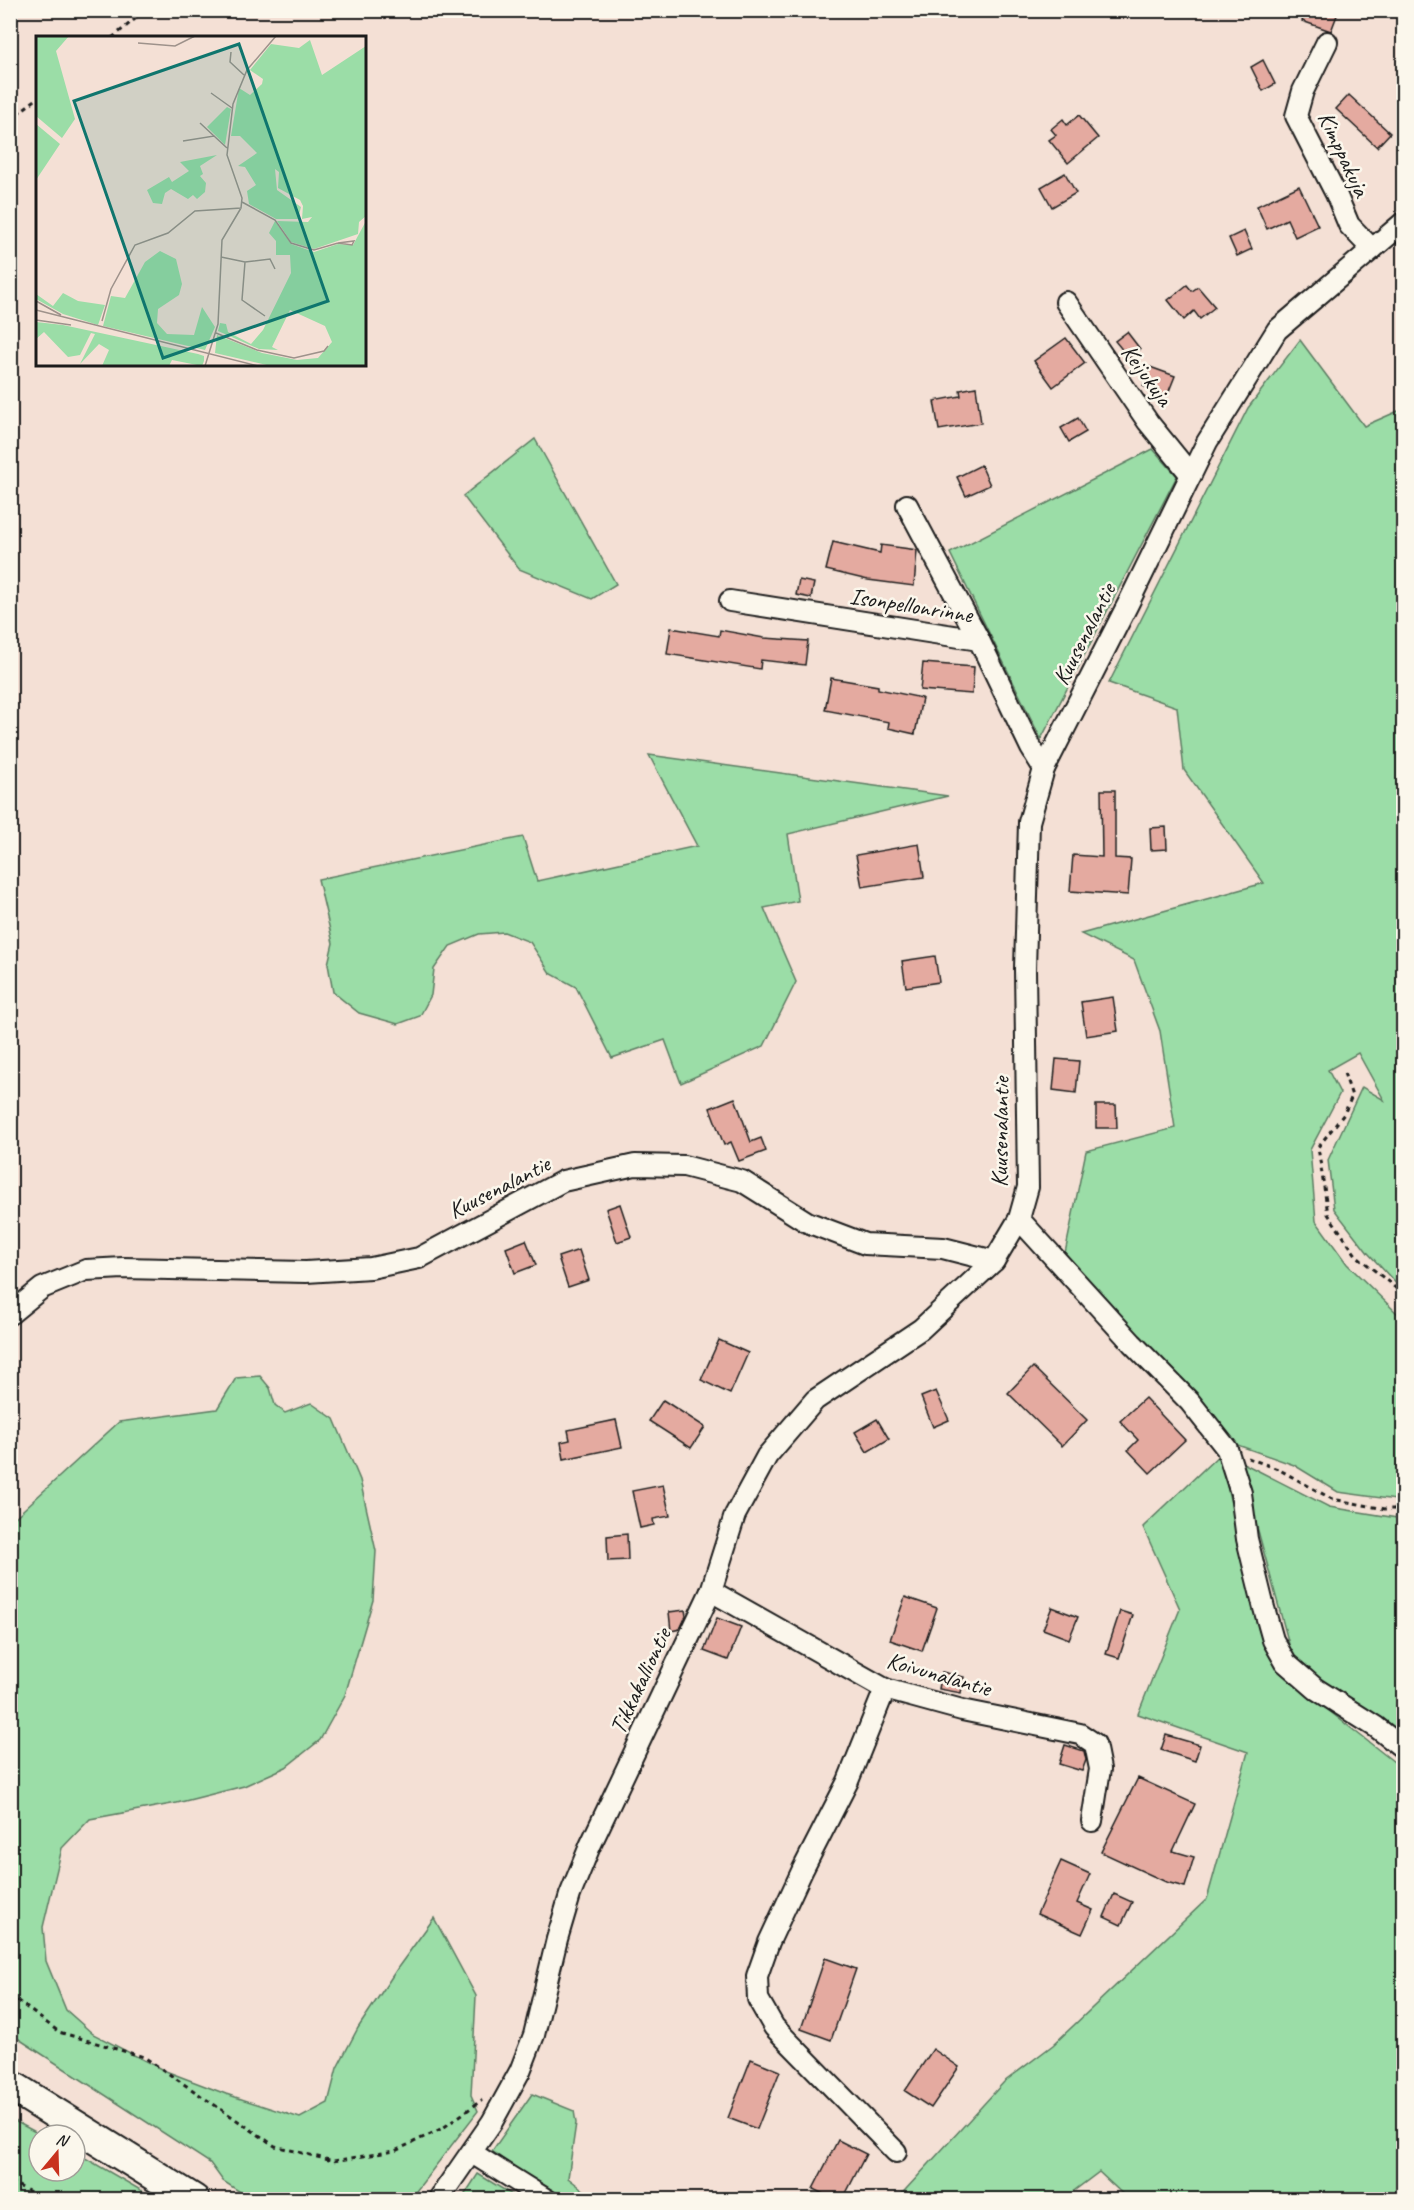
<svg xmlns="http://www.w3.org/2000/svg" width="1414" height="2210" font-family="Caveat,sans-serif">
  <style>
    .green { fill: #9bdda7; stroke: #5c7c62; stroke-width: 1.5 }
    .building { fill: #e4aaa0; stroke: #1c1c1c; stroke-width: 1.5 }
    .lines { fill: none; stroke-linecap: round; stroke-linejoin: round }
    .minor-casing { stroke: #1c1c1c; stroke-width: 24 }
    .highway-casing { stroke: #1c1c1c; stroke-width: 34 }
    .path { stroke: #1c1c1c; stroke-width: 3; stroke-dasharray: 4.5 4.5; stroke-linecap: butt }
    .minor { stroke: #fbf7ec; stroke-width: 20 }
    .highway { stroke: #fbf7ec; stroke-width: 30 }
    .labels { text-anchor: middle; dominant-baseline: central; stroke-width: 5; stroke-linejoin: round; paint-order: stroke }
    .street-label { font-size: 24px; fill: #1c1c1c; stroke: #fbf7ec }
    .inset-road { fill: none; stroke: #9e928b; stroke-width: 1.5 }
    .view { fill: #0f766e; fill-opacity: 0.15; stroke: #0f766e; stroke-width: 3 }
    .inset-edge { fill: none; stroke: #1c1c1c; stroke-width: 3 }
  </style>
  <rect width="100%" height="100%" fill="#f4e0d5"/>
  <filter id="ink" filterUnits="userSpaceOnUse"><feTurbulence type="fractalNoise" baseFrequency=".0167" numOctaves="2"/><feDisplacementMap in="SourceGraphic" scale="12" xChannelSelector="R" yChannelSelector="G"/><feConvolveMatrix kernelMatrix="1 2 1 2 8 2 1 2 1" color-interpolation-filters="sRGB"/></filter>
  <g filter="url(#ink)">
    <g class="green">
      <path d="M1300,340l64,86 39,-17v882l-35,-38 -34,-44 -6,-49 34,-73 22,13 -26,-47 -30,17 12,23 -30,57 6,71 31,43 56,55v182l-65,-9 -44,-27 -62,-22 -167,-190 21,-102 89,-23 -15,-97 -26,-71 -53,-26 183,-51 -80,-113 -7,-63 -68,-24 139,-275z"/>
      <path d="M535,439l81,145 -24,15 -73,-30 -56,-73z"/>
      <path d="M1153,449l24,27 -136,263 -91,-186z"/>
      <path d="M649,755l299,41 -160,38 10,67 -34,7 32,74 -32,64 -83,37 -16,-43 -53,18 -36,-71 -26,-14 -20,-31 -26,-10 -25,2 -29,12 -16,23 -3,26 -11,21 -22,8 -39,-11 -26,-21 -5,-28 5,-21 -15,-64 205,-42 14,44 160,-35z"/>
      <path d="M260,1376l10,12 5,17 10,8 26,-10 23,16 26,61 16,71 -3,49 -28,95 -25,45 -34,27 -42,19 -67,17 -87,16 -28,29 -19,79 3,34 20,49 27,24 70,36 63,24 74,24 28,-15 9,-35 21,-40 41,-62 35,-48 42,78 -5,99 7,16 -68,88h-159l-28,-18 -13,-18 -199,-129v-513l108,-99 98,-13 19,-31z"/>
      <path d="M1220,1454l39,177 22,42 122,96v430h-275l-29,-27 -36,27 -167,1 108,-118 49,-37 154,-146 41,-147 -110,-38 42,-105 -37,-82z"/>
      <path d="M1239,1461l90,46 74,12v219l-110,-79z"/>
      <path d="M532,2094l42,17 2,12 -8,55 27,21h-27l-51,-29 -25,-19z"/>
      <path d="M11,2119l30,16h-2v36h36v-19l81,47h-145z"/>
      <path d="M478,2174l41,25h-54v-5z"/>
    </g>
    <g class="building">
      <path d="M1306,10h33l-8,21 -29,-10z"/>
      <path d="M1263,60l12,24 -12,7 -12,-24z"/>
      <path d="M1349,95l41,38 -13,14 -41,-38z"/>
      <path d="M1079,115l19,23 -30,25 -19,-23 7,-5 -5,-6 12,-10 4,6z"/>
      <path d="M1065,173l11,20 -24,14 -11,-20z"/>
      <path d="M1299,186l19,40 -23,11 -8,-18 -20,10 -10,-23z"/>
      <path d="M1244,231l8,18 -15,7 -8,-18z"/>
      <path d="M1187,285l5,6 6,-4 17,20 -15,12 -6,-8 -10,9 -16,-20z"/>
      <path d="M1127,332l13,17 -11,9 -14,-17z"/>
      <path d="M1066,338l19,25 -32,24 -19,-26z"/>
      <path d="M1150,367l25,9 -8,20 -24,-10z"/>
      <path d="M976,387l5,36 -42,7 -5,-29 27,-5 -1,-6z"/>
      <path d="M1078,418l8,14 -17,10 -8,-14z"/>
      <path d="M981,465l9,20 -24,11 -9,-19z"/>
      <path d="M833,542l47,11 1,-8 36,5 -3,36 -46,-6 -42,-10z"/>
      <path d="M799,580l15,3 -3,15 -15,-3z"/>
      <path d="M671,628l48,8 1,-6 44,8 44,3 -3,24 -44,-5 -1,9 -93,-15z"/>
      <path d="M923,663l51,4 -2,27 -52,-4z"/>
      <path d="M831,678l47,8v3l44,9 -7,36 -27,-6 1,-6 -64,-12z"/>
      <path d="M1101,790h14v68l16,1 -3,36 -58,-4 3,-36 29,2z"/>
      <path d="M1166,827l1,22 -16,1 -1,-22z"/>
      <path d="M919,844l5,33 -62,10 -6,-32z"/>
      <path d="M935,956l4,26 -33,5 -4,-26z"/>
      <path d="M1113,997l5,34 -32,5 -5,-34z"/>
      <path d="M1056,1059l23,2 -3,32 -23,-3z"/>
      <path d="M735,1098l16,44 10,-4 5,13 -27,10 -8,-19 -7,3 -14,-37z"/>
      <path d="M1096,1105h20l1,23h-21z"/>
      <path d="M620,1204l11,33 -14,5 -11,-33z"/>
      <path d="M526,1240l10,25 -21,8 -9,-25z"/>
      <path d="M579,1250l10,30 -21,7 -10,-30z"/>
      <path d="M719,1340l29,13 -18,41 -29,-14z"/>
      <path d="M1033,1367l54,53 -25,26 -54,-53z"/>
      <path d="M936,1391l13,29 -16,7 -12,-30z"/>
      <path d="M1145,1398l40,42 -35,33 -22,-23 10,-10 -18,-19z"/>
      <path d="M663,1400l42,27 -14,21 -42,-27z"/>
      <path d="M877,1419l12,20 -22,13 -12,-20z"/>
      <path d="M616,1420l6,27 -58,12 -3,-17 9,-2 -2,-10z"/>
      <path d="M663,1485l7,31 -17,3 1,6 -14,3 -8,-37z"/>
      <path d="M627,1534l1,26 -20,1 -1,-25z"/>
      <path d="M905,1597l32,11 -15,43 -32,-11z"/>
      <path d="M1052,1607l26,10 -9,22 -26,-10z"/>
      <path d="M685,1610l1,6 -6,13 -9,2 -2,-19z"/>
      <path d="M1120,1611l13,4 -14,43 -13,-4z"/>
      <path d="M717,1618l24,9 -13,33 -24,-9z"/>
      <path d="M942,1672l22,5 -3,16 -22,-4z"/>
      <path d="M1166,1735l34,10 -5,16 -34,-11z"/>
      <path d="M1065,1745l19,6 2,9 -4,11 -23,-7z"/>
      <path d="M1138,1778l57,26 -22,47 21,6 -9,30 -19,-5 -65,-30z"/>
      <path d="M1061,1861l29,13 -13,29 16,7 -11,24 -45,-20z"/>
      <path d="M1114,1894l18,8 -11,23 -17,-8z"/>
      <path d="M825,1958l31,11 -25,71 -30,-11z"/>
      <path d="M933,2049l26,18 -28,41 -26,-17z"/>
      <path d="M751,2059l29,12 -23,58 -29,-11z"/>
      <path d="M838,2140l28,14 -23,45h-10l-20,-10z"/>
    </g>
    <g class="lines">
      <g class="minor-casing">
        <g id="minor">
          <path d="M1327,42l-24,49 -7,25 40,78 13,31 23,24"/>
          <path d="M1066,302l82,120 43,53"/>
          <path d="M907,505l72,135"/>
          <path d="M730,601l249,39 52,108 13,21"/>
          <path d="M1019,1219l113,124 58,59 37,47 14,44 6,46 17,69 9,32 13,23 30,26 60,38 28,22"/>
          <path d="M10,1314l32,-26 44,-18 37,-2 183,4 65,-4 48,-10 144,-77 72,-16 49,1 58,15 65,41 58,22 78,4 51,13 25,-42 9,-32 -3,-218 4,-147 15,-53 84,-165 79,-162 70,-112 127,-108"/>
          <path d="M711,1591l174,98 77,21 118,24 15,10 5,25 -8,52"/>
          <path d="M885,1689l-37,92 -45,88 -34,73 -12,34 1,23 16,28 122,125"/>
          <path d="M472,2153l75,47"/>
          <path d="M438,2200l54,-78 28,-51 14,-36 23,-96 13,-44 20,-49 121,-255 24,-76 32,-59 48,-56 106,-71 73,-68"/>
        </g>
      </g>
      <g class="highway-casing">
        <path id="highway" d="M10,2085l184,115"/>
      </g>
      <g class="path">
        <path d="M112,38l34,-28"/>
        <path d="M10,119l28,-21"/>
        <path d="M1344,1073l8,23 -8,18 -26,33 10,67 28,41 48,40"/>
        <path d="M1248,1458l30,11 54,30 53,10h19"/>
        <path d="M10,1995l49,37 85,25 131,89 58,15 62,-10 48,-23 39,-28"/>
        <path d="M10,2182l37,18"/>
      </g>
      <use href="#minor" class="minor"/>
      <use href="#highway" class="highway"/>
    </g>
  </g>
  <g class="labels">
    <g class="street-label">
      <text transform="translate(1344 154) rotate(65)">Kimppakuja</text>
      <text transform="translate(1147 375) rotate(54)">Keijukuja</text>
      <text transform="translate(911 605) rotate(9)">Isonpellonrinne</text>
      <text transform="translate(1084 634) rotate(-63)">Kuusenalantie</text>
      <text transform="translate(1000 1132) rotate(-89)">Kuusenalantie</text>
      <text transform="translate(499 1187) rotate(-27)">Kuusenalantie</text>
      <text transform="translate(939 1674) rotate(16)">Koivunalantie</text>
      <text transform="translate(640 1681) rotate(-65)">Tikkakalliontie</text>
    </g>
  </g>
  <g transform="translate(36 36)">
    <rect width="330" height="330" fill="#f4e0d5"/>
    <path d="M0,0h33l-13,15 19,68 -13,19 -26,-22zM274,4l12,35 44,-29v170l-7,6 -1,12 -44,15 -23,-7 -14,-21 31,1 12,-15 -8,10 -10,2 1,-13 -3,-6 -22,-12 1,-16 -4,-3 2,21 24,17 -3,12h-22l-27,-15 -2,-13 9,-6 -11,-18 -7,-1 19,-13 -17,-17h-9l8,-48 11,7 12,-11 1,-5 -13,-9 21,-26 28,4zM191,71l4,2 -6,36 -18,-18zM0,88l24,20 -24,36zM181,119l-17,11 3,8 -3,2 6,7 -1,9 -8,7 -4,-4 -5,4 -17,-10 -6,4 -3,11 -9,-1 -6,-13 22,-13 3,5 17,-11 -9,-9zM239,185l16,23 23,8 24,-8 15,1 13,-24v145h-95l-56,-13 2,-18 45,18 35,7 21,-2 14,-16 -7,-16 -35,-16 -18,37 6,3 -19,-1 -41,-18 2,-8 6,1 2,8 23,12 12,-14 28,-57 -1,-18h-14v-14l-7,-8zM124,215l16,8 6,25 -3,11 -21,14 -1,14 10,11 27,1 8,-28 13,20 -10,23 -102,-24 8,-30 14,2 20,-36zM27,257l15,8 27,4 -7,20 -35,-11 -27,-15v-5l17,12zM0,286l27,3 135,29 6,2v5l-2,5 -30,-6 -3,6h-67l7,-16 -10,-6 -19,20 15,-30 -4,-1 -11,22 -12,2 -24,-25 -8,7z" fill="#9bdda7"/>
    <path class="inset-road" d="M102,7l37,3 20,-10M195,16l-1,10 14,13M175,57l21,15M164,87l14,13M147,105l31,-5 13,12M206,166l33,18 16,23 23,7 24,-7 14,2 2,-4 -16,2M185,221l24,5 25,-3 5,10M209,226l-3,38 23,16M0,265l25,14M0,274l222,56M0,284l35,5M66,285l9,-32 24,-44 33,-12 27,-22 46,-3 1,-10 -15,-43 6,-51 14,-34 29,-34M180,297l41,17 37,8 30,-7 4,-5M169,330l13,-42 4,-84 19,-32"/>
    <path class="view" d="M203,8l89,257 -165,57 -89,-257z"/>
    <rect width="330" height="330" class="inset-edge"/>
  </g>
  <rect width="1414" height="2210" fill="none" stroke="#fbf7ec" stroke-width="36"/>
  <rect x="18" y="18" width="1378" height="2174" fill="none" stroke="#1c1c1c" stroke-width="2" filter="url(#ink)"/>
  <g transform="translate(57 2153) rotate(19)"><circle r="28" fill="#fbf7ec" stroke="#a29f99" stroke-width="1.5"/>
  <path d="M0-4.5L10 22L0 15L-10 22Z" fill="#c8321e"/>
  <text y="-9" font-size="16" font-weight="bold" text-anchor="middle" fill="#1c1c1c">N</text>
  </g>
</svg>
